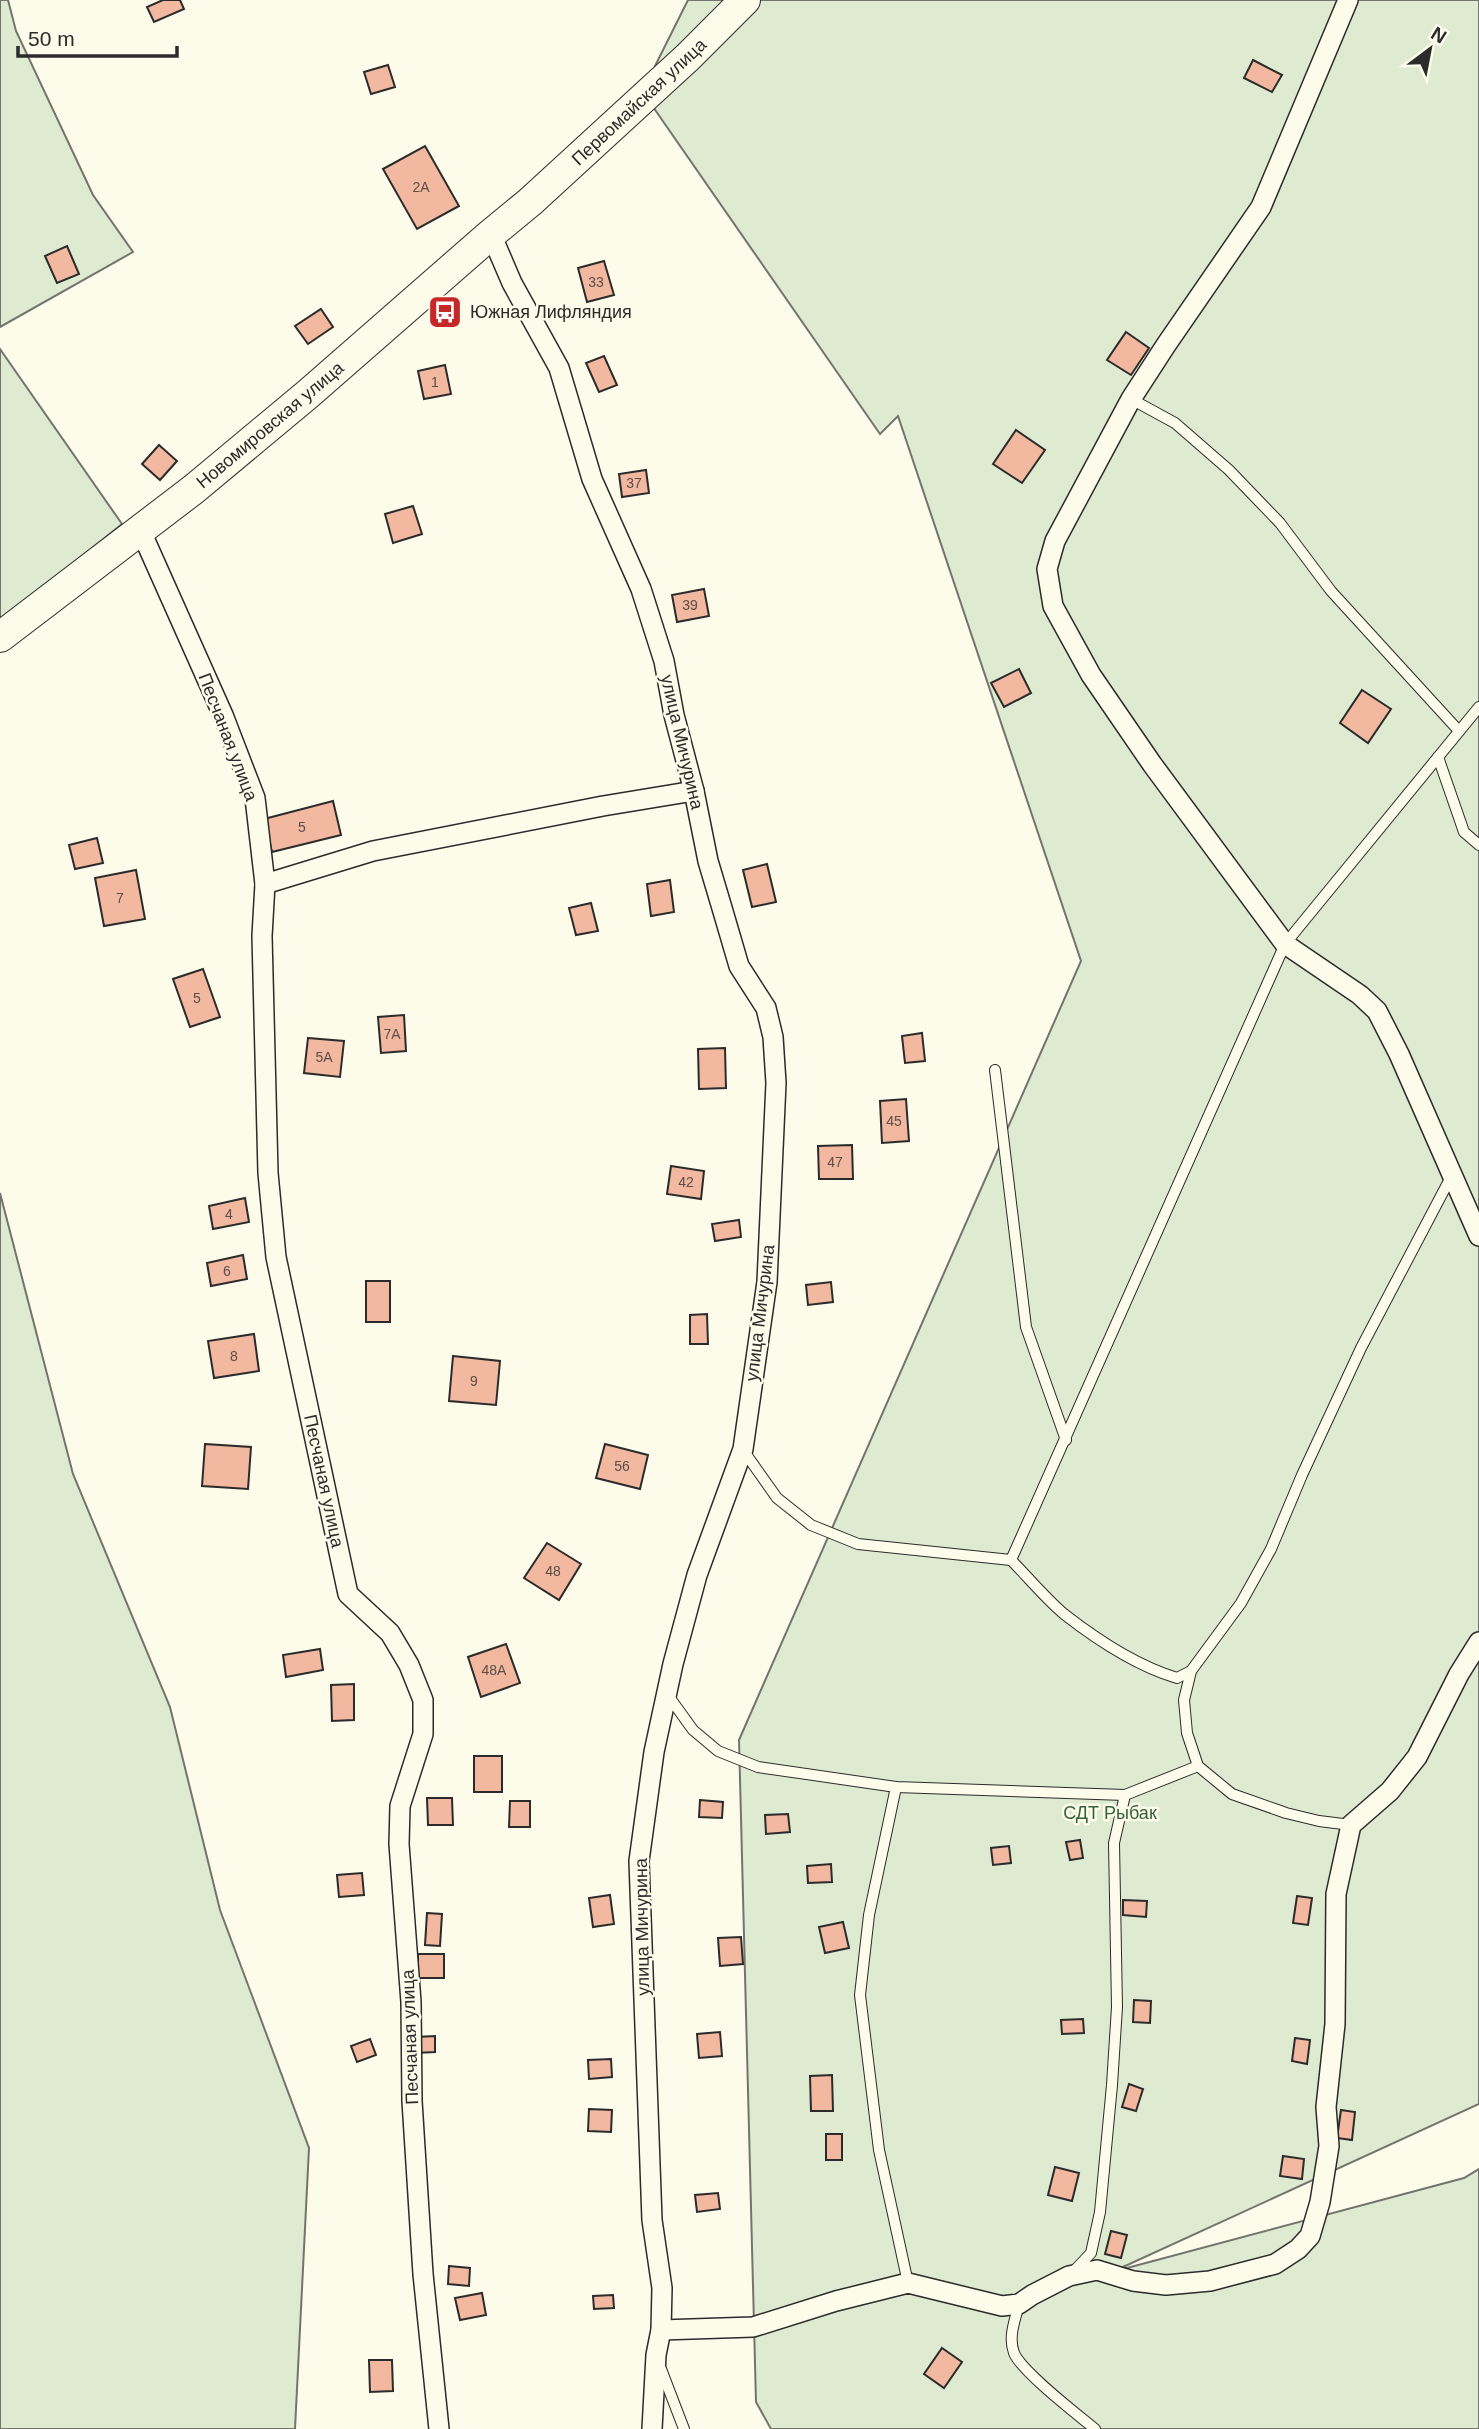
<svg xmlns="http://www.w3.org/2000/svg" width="1479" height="2429" font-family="Helvetica,sans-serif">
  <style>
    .green { fill: #deebd1; stroke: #74746e; stroke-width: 2 }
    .building { fill: #f2b8a0; stroke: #2b2b2b; stroke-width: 2 }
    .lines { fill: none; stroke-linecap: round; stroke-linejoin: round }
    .service-casing { stroke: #2b2b2b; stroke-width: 12 }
    .minor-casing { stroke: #2b2b2b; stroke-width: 22 }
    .primary-casing { stroke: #2b2b2b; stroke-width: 32 }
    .service { stroke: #fdfbea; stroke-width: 10 }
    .minor { stroke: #fdfbea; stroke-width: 19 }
    .primary { stroke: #fdfbea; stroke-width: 30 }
    .labels { text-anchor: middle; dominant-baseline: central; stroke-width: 5; stroke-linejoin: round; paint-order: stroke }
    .number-label { font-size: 14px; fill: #5d4e48 }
    .street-label { font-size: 18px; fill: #2b2b2b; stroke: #fdfbea }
    .poi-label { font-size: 18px; fill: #2b2b2b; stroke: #fdfbea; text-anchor: start }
    .park-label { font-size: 18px; fill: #34623c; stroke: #fdfbea }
  </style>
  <rect width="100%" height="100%" fill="#fdfbea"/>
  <g class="green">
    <path d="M0,0h8l8,31 77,164 40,57 -133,75z"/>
    <path d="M688,0h791v2104l-367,168 352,-94 15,-9v260h-708l-15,-27 -17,-662 342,-779 -183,-545 -18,18 -229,-330 4,-38z"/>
    <path d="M0,349l122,175 -122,98z"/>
    <path d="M0,1193l73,281 97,233 50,203 89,238 -14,281h-295z"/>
  </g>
  <g class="building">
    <path d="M163,0h17l4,9 -30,13 -7,-15z"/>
    <path d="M1253,60l29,15 -10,17 -28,-14z"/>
    <path d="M388,65l7,22 -24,7 -7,-22z"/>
    <path d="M425,146l34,60 -42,23 -34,-60z"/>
    <path d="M67,246l12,28 -22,9 -12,-27z"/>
    <path d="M604,261l10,34 -27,7 -9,-34z"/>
    <path d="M321,309l12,18 -25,17 -13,-18z"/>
    <path d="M1126,332l23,16 -18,27 -24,-15z"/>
    <path d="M604,356l13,29 -18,7 -13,-29z"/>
    <path d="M445,365l6,29 -27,5 -6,-28z"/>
    <path d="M1016,430l29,20 -23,33 -29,-19z"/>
    <path d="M159,445l18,16 -17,19 -18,-16z"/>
    <path d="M646,470l3,23 -27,4 -3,-23z"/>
    <path d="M413,506l9,28 -29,9 -8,-29z"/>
    <path d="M704,589l5,27 -32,6 -5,-27z"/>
    <path d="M1019,669l12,24 -27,14 -13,-24z"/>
    <path d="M1362,690l29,19 -23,34 -28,-20z"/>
    <path d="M333,801l8,34 -69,17 -8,-33z"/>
    <path d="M97,838l6,25 -28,6 -6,-24z"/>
    <path d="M767,864l9,38 -24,5 -9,-37z"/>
    <path d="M136,870l9,49 -41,7 -9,-48z"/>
    <path d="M670,880l4,32 -23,4 -4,-32z"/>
    <path d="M591,903l7,28 -22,4 -7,-27z"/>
    <path d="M203,969l17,48 -30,10 -17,-48z"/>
    <path d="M404,1015l2,36 -25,2 -3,-36z"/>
    <path d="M922,1033l3,28 -20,2 -3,-27z"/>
    <path d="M308,1038l36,3 -4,36 -36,-4z"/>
    <path d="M725,1048l1,40 -27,1 -1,-40z"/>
    <path d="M906,1099l3,42 -27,2 -2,-42z"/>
    <path d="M852,1145l1,34h-34l-1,-33z"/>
    <path d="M671,1166l33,5 -3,28 -34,-5z"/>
    <path d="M245,1198l4,24 -36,7 -4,-23z"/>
    <path d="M739,1220l2,17 -26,4 -3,-17z"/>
    <path d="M243,1255l4,24 -36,7 -4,-23z"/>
    <rect x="366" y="1281" width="24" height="41"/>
    <path d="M831,1282l2,20 -25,3 -2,-20z"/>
    <path d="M707,1314l1,30h-18v-29z"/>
    <path d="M254,1334l5,37 -45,7 -6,-37z"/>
    <path d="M453,1356l47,5 -4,44 -47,-4z"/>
    <path d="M205,1444l46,3 -3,42 -46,-3z"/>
    <path d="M605,1444l43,11 -8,34 -44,-11z"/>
    <path d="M547,1543l34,21 -22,36 -35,-22z"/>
    <path d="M506,1644l14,39 -39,14 -13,-40z"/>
    <path d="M320,1649l3,21 -37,7 -3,-22z"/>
    <path d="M354,1684v36l-22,1 -1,-36z"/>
    <rect x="474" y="1756" width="28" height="36"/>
    <path d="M427,1798h25l1,27h-25z"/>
    <path d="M700,1800l23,2 -1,16 -23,-1z"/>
    <path d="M510,1801h20v26h-21z"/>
    <path d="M788,1814l2,18 -24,2 -1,-19z"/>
    <path d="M1080,1840l3,18 -13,2 -4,-18z"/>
    <path d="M1009,1846l2,17 -18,2 -2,-17z"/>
    <path d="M831,1864l1,18 -24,1 -1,-17z"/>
    <path d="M362,1873l2,22 -25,2 -2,-22z"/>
    <path d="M610,1895l4,29 -21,3 -4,-29z"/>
    <path d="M1297,1896l15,2 -4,27 -15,-2z"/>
    <path d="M1123,1900l24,1 -1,16 -23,-2z"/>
    <path d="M427,1913l15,1 -2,32 -15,-1z"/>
    <path d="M843,1922l6,26 -24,5 -6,-26z"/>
    <path d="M741,1937l2,27 -23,2 -2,-28z"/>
    <rect x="418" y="1954" width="26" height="24"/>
    <path d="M1134,2000l17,1 -1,22 -17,-1z"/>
    <path d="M1083,2019l1,14 -22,1 -1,-14z"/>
    <path d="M720,2032l2,24 -23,2 -2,-24z"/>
    <path d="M435,2036v16l-19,1v-16z"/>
    <path d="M1295,2038l15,2 -3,24 -15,-3z"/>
    <path d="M370,2039l6,16 -19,7 -6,-16z"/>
    <path d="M611,2059l1,18 -23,2 -1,-19z"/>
    <path d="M832,2075l1,36h-22l-1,-35z"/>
    <path d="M1129,2084l14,5 -7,22 -14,-4z"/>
    <path d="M589,2109l23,1 -1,22 -23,-1z"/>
    <path d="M1341,2110l14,2 -3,28 -15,-2z"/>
    <rect x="826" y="2134" width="16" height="26"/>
    <path d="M1283,2156l21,3 -2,20 -22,-3z"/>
    <path d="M1055,2167l24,6 -7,28 -24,-6z"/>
    <path d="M718,2193l2,16 -23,3 -2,-17z"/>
    <path d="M1111,2231l16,4 -6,23 -16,-4z"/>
    <path d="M449,2266l21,2 -1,18 -21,-2z"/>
    <path d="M482,2293l4,22 -26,5 -5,-22z"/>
    <path d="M613,2295l1,13 -20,1 -1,-13z"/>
    <path d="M942,2348l20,14 -18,26 -20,-14z"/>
    <path d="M369,2360h23l1,31 -23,1z"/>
  </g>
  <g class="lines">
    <g class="service-casing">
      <g id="service">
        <path d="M1131,399l44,24 54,47 51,53 51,68 128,140"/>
        <path d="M1438,757l26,75 15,13"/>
        <path d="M995,1070l31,257 40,113"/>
        <path d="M743,1450l34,48 34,27 47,19 153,16 274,-616 194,-237"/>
        <path d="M1011,1560c17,17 34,38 53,54 32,25 73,52 113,64l14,-7"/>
        <path d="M667,1694l26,36 25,21 40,16 138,20 229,8 73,-29"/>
        <path d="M896,1787l-27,128 -9,80 19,155 29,133"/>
        <path d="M1351,1825l-32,-4 -33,-8 -54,-19 -34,-28 -11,-33 -3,-33 7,-29 50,-68 30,-54 31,-74 59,-127 91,-173"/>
        <path d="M1074,2271l17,-18 9,-41 12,-127 5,-78 -3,-164 11,-48"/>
        <path d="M1019,2304c-4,16 -11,33 -5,49 8,19 63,61 81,76"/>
        <path d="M661,2369l23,60"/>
      </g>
    </g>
    <g class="minor-casing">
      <g id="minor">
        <path d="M1348,0l-87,207 -95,138 -35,54 -76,142 -8,28 6,37 38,69 61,89 133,180 75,51 17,16 22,43 80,182"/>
        <path d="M491,234l21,49 47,85 33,111 49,110 23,72 10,54 20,76 14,70 14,47 17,58 27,42 7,29 3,46 -9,199 -24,167 -46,126 -24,89 -19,88 -15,109 13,359 10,68 -1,42 -5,25 -4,74"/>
        <path d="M140,529l83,186 32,83 10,86 -3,52 6,237 8,84 72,337 42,39 19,32 14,35v34l-23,72 -1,38 12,158 1,99 11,173 16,155"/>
        <path d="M265,884l108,-33 230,-45 91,-15"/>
        <path d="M661,2330l92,-3 83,-26 72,-18 94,23 17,-2 13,-9 37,-19 28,-6 36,11 33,4 44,-4 65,-17 23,-15 12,-13 10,-34 9,-56 -3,-39 9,-83 1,-130 15,-69 39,-34 27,-34 42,-83 20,-32"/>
      </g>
    </g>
    <g class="primary-casing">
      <path id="primary" d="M0,637l194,-148 114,-95 183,-160 39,-32 158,-145 57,-57"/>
    </g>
    <use href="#service" class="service"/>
    <use href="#minor" class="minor"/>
    <use href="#primary" class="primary"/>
  </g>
  <defs>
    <g id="bus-square" transform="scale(1.75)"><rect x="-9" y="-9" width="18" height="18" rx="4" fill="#c62828" stroke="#fdfbea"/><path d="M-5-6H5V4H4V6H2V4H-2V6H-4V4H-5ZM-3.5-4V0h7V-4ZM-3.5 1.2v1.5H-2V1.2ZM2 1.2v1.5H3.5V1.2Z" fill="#fff"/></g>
  </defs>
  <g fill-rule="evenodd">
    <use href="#bus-square" x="445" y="312"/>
  </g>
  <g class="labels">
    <g class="number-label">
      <text x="421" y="187">2А</text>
      <text x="596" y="282">33</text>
      <text x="435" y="382">1</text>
      <text x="634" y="483">37</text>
      <text x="690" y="605">39</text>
      <text x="302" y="827">5</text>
      <text x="120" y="898">7</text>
      <text x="197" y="998">5</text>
      <text x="392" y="1034">7А</text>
      <text x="324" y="1057">5А</text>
      <text x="894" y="1121">45</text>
      <text x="835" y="1162">47</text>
      <text x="686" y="1182">42</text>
      <text x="229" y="1214">4</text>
      <text x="227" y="1271">6</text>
      <text x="234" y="1356">8</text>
      <text x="474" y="1381">9</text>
      <text x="622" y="1466">56</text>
      <text x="553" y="1571">48</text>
      <text x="494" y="1670">48А</text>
    </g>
    <g class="street-label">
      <text transform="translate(639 102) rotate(-43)">Первомайская улица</text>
      <text transform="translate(270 425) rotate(-40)">Новомировская улица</text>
      <text transform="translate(228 737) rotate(69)">Песчаная улица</text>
      <text transform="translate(682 742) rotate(77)">улица Мичурина</text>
      <text transform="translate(760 1313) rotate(-83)">улица Мичурина</text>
      <text transform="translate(324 1481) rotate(78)">Песчаная улица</text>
      <text transform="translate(642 1927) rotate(-91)">улица Мичурина</text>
      <text transform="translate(410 2037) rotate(-92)">Песчаная улица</text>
    </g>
    <g class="poi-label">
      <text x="470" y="312">Южная Лифляндия</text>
    </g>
    <g class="park-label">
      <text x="1110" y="1813">СДТ Рыбак</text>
    </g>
  </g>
  <g transform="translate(1430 49) rotate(32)" stroke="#fdfbea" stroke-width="5" paint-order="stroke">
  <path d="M0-5L12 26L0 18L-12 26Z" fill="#2b2b2b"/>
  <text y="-10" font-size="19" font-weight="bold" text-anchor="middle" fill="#2b2b2b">N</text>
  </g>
  <path d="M18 46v10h159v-10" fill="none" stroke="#2b2b2b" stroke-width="3.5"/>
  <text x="28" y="46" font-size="21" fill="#2b2b2b" stroke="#fdfbea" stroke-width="5" paint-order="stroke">50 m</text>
</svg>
